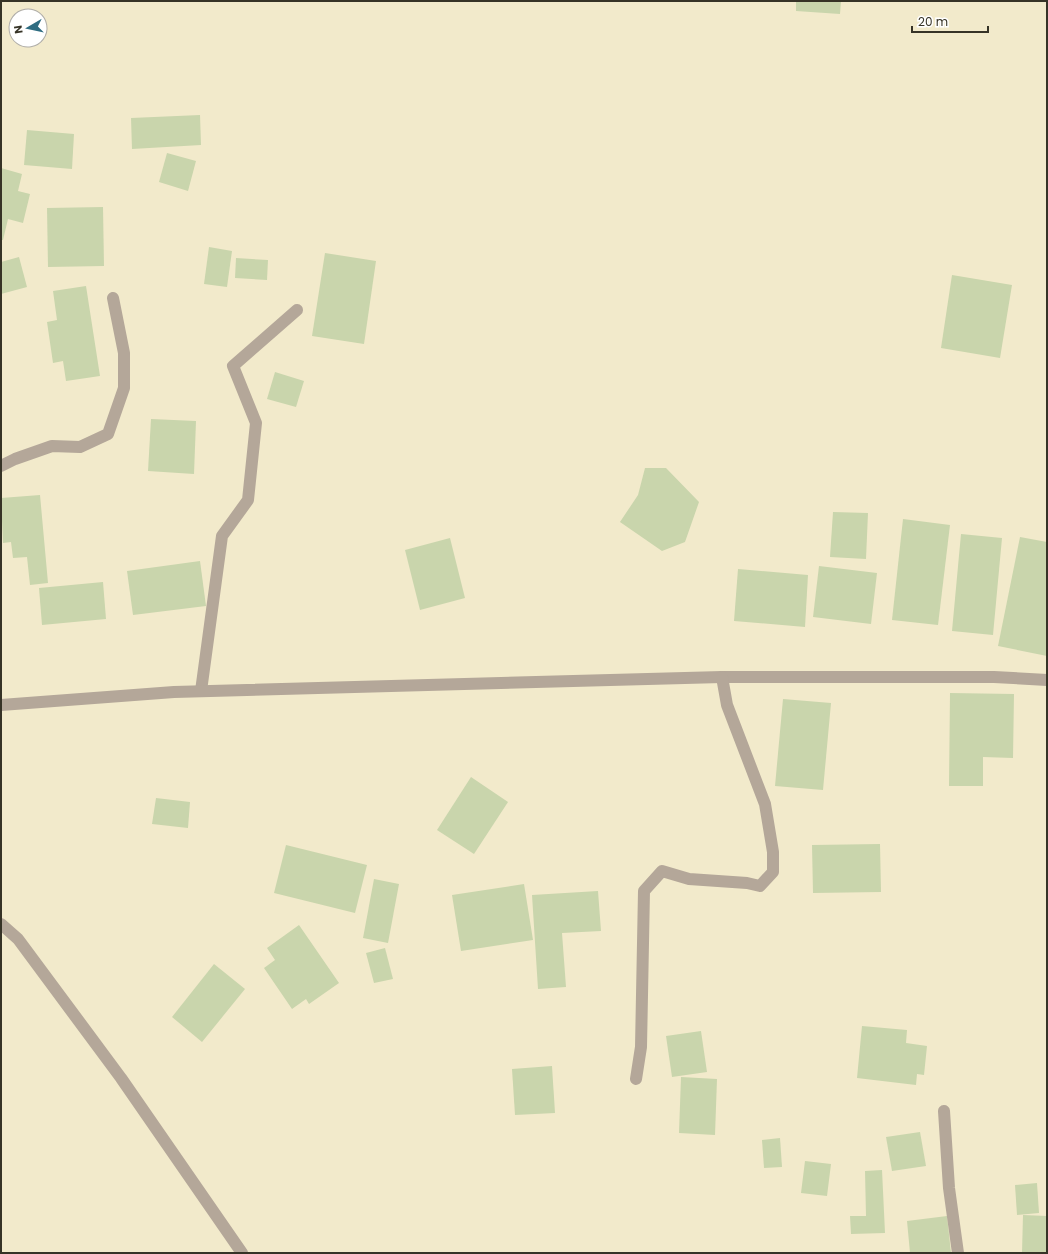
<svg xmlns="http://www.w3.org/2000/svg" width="1048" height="1254" font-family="Poppins,sans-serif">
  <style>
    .building { fill: #c9d5ac }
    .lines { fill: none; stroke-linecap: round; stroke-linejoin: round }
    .minor { stroke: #b4a799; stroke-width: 12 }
  </style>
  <rect width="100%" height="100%" fill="#f2eacb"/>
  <g class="building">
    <path d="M796,1h45l-1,13 -44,-3z"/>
    <path d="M200,115l1,30 -69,4 -1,-31z"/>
    <path d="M27,130l47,4 -2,35 -48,-4z"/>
    <path d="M167,153l29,8 -8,30 -29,-9z"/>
    <path d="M1,168l21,6 -4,17 12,3 -7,29 -15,-4 -5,21h-2z"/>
    <path d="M103,207l1,59 -56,1 -1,-59z"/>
    <path d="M209,247l23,4 -5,36 -23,-3z"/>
    <path d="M325,253l51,8 -12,83 -52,-8z"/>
    <path d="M19,257l8,30 -26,7v-32z"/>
    <path d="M236,258l32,2 -1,20 -32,-2z"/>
    <path d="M952,275l60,10 -12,73 -59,-10z"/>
    <path d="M86,286l14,90 -34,5 -3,-20 -10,2 -6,-41 10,-2 -4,-29z"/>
    <path d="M275,372l29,9 -8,26 -29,-8z"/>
    <path d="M151,419l45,2 -2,53 -46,-3z"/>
    <path d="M645,468h21l33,34 -14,40 -23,9 -42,-29 18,-27z"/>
    <path d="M40,495l8,88 -18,2 -3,-28 -14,1 -2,-16 -8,1 -2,-45z"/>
    <path d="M833,512l35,1 -2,46 -36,-2z"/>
    <path d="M903,519l47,6 -12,100 -46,-5z"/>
    <path d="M961,534l41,4 -9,97 -41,-4z"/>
    <path d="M1020,537l27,5v114l-49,-10z"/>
    <path d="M450,538l15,60 -45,12 -15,-60z"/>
    <path d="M200,561l6,45 -73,9 -6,-44z"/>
    <path d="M819,566l58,7 -6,51 -58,-7z"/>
    <path d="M738,569l70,6 -3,52 -71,-6z"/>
    <path d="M103,582l3,37 -64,6 -3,-37z"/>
    <path d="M950,693l64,1 -1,64 -30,-1v29h-34z"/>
    <path d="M783,699l48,4 -8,87 -48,-4z"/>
    <path d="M471,777l37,25 -34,52 -37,-24z"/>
    <path d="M156,798l34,4 -2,26 -36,-4z"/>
    <path d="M880,844l1,48 -68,1 -1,-48z"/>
    <path d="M286,845l81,20 -12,48 -81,-20z"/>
    <path d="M374,879l25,5 -11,59 -25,-5z"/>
    <path d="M524,884l9,56 -72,11 -9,-56z"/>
    <path d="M598,891l3,40 -39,2 4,54 -28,2 -6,-94z"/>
    <path d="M299,925l40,58 -30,21 -3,-5 -14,10 -28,-41 11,-8 -8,-12z"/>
    <path d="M385,948l8,31 -19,4 -8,-30z"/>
    <path d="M214,964l31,25 -43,53 -30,-25z"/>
    <path d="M862,1026l45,4 -1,13 21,3 -3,29 -7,-1 -1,11 -59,-7z"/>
    <path d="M701,1031l6,41 -35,5 -6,-41z"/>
    <path d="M552,1066l3,47 -40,2 -3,-46z"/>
    <path d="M681,1077l36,2 -2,56 -36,-2z"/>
    <path d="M920,1132l6,34 -34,5 -6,-34z"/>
    <path d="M780,1138l2,29 -18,1 -2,-28z"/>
    <path d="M805,1161l26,3 -4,32 -26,-3z"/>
    <path d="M882,1170l3,63 -34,1 -1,-18h16l-1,-45z"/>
    <path d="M1037,1183l2,30 -22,2 -2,-30z"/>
    <path d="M1023,1215l24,1v37h-25z"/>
    <path d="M947,1216l4,37h-41l-3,-32z"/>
  </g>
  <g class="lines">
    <g class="minor">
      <path d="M1,466l14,-7 37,-13 28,1 28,-13 16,-46v-35l-11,-55"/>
      <path d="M201,691l21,-155 26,-36 8,-77 -23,-57 64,-56"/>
      <path d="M1,705l173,-13 548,-15h272l53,3"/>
      <path d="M1,924l17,15 103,139 121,175"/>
      <path d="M636,1079l5,-32 3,-156 18,-20 27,8 58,4 13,3 13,-14v-20l-8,-48 -38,-99 -5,-28"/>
      <path d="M944,1111l5,77 9,65"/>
    </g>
  </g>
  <rect width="1048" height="1254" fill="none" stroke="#363326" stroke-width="4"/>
  <g transform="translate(28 28) rotate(261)"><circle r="19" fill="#ffffff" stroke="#afada8"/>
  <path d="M0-3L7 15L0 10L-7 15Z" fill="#2e6c81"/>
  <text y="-6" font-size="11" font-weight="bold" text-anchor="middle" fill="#363326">N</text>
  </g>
  <path d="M912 26v6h76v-6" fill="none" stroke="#363326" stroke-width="2"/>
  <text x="918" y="26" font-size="12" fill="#363326" stroke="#ffffff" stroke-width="3" paint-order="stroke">20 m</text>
</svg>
